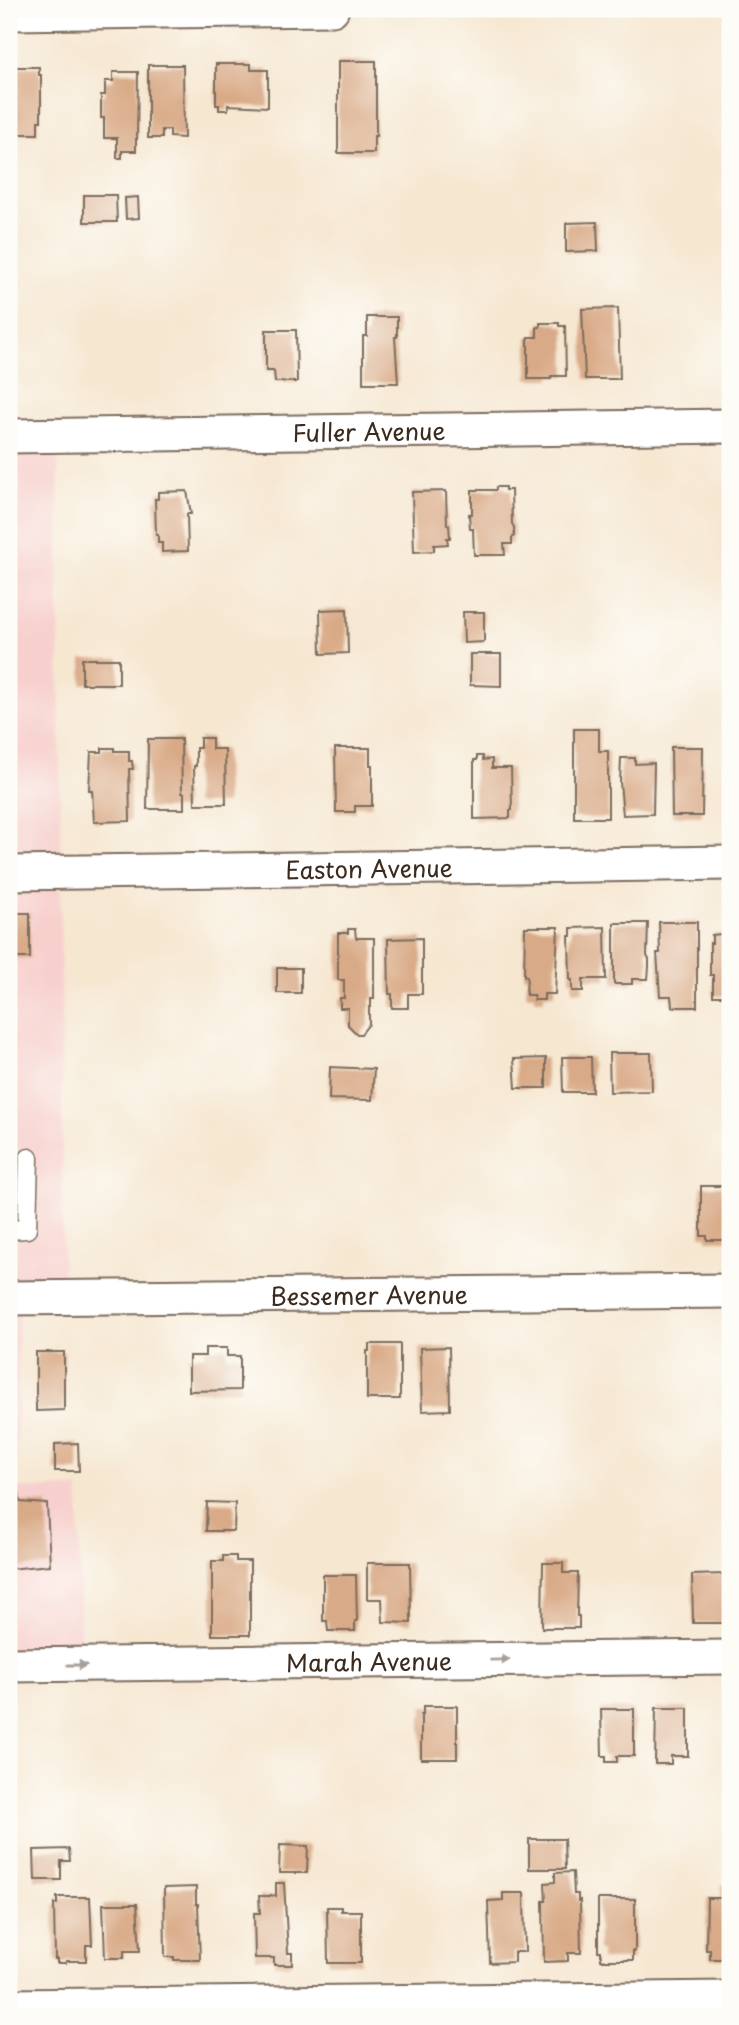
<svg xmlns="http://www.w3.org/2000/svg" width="739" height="2025" font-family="'Playpen Sans',sans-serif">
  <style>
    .built { fill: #f7d0cd }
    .building { fill: #d9aa87 }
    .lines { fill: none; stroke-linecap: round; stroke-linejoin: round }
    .service-casing { stroke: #7c6c5d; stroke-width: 21 }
    .minor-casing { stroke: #7c6c5d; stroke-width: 37 }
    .service { stroke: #fff; stroke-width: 18 }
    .minor { stroke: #fff; stroke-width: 33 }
    .oneway { fill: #a79f9a }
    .labels { text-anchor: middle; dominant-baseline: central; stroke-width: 7; stroke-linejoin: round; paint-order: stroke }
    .street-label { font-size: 24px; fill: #3b2a1e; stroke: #fdfcf7 }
  </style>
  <rect width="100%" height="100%" fill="#fdfcf7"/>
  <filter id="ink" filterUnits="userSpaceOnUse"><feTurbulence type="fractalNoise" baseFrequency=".0143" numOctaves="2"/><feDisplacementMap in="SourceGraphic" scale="14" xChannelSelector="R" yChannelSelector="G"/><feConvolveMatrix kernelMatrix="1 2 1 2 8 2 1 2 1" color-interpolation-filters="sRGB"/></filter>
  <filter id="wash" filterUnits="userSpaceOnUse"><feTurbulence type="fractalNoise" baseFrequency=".00686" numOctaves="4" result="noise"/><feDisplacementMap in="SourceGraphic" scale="28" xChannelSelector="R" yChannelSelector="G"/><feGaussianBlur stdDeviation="1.57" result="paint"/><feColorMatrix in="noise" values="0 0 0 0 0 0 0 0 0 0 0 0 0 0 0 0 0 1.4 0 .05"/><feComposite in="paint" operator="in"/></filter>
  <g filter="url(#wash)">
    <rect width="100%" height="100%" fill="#f6e7d1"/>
    <path class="built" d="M58,435l5,863 -44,1 -3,189h63l2,177h-72v-1229z"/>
    <g id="blocks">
      <g class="building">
        <path d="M338,61h38v75h-2v17h-36z"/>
        <path d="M216,64h35v6h17v37l-40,-2v5h-9v-5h-3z"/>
        <path d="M148,65h35l1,73 -14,-1v-7h-8v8h-14z"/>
        <path d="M12,67h27v8h2v46h-3v13h-19v-8h-8v-7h-2v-28h3z"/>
        <path d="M113,72h25l-1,67h-1v12h-14v7h-5v-20h-13v-20h-3v-23h4v-14h8z"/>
        <path d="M84,195h32l1,27h-33z"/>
        <path d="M138,197l1,21 -13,1 -1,-21z"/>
        <path d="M597,222l1,29 -32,1v-29z"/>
        <path d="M618,308l2,71h-35l-3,-70z"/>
        <path d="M367,317h30v20h-2l3,46h-35v-47h4z"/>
        <path d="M540,323h19v3h6l1,50h-15v3h-23v-42h9v-10h3z"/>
        <path d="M266,330h30l1,52h-22l-1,-11h-8z"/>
        <path d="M496,487h9v3h6l1,34 2,3v9l-2,2v6h-8l1,11h-31l-1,-26h-3l-1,-15h3v-24h24z"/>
        <path d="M187,491l4,23h-4l1,37 -26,1v-9h-4v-8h-2l-1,-36h3v-7z"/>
        <path d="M446,491l1,34h2l1,13h-3l1,6 -14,1v6l-20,1 -2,-60z"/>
        <path d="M347,609l1,44 -27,1 -1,-44z"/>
        <path d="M463,612h21v30l-20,1z"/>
        <path d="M470,654h31v32l-31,-1z"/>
        <rect x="82" y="659" width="37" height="25"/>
        <path d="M574,729h25v22h9v67h-34z"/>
        <path d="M200,738h12v11h13l1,55h-31l-1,-38h2v-18h4z"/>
        <path d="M148,739h33l1,54h2v16h-37z"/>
        <path d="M671,747h32l-1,69h-30z"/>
        <path d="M102,748h12v3h15v10h3l1,8h-4l1,52 -36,1 -2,-32h-3l2,-38h11z"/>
        <path d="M335,748h35v17h2v41h-17v6h-19z"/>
        <path d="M477,756h6v4l9,-1v9h19l1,42 -2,1v7l-36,1v-59h3z"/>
        <path d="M621,758h14v6l19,-1 -1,51 -30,1 -3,-33z"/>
        <rect x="9" y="913" width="21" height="45"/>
        <path d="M659,922h38v85h-25l-1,-11h-11l-3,-43h3z"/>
        <path d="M614,923h34l-1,33 2,3v8l-1,12h-16v5h-18z"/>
        <path d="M525,927h33l-3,67h-11v6h-10v-5h-8l1,-19h-3z"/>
        <path d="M605,927l1,52h-23v12h-11v-11h-2l-1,-44h2v-8z"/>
        <path d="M348,929h7l1,9h18v61h-3v8h-2v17l-8,10h-4l-9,-9v-17h-8v-10h4v-18h-6v-47h10z"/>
        <path d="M730,933v63h-17v-21h-3v-32h2v-8z"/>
        <path d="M422,938v56h-14v14h-16v-14h-3l-1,-55z"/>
        <rect x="277" y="968" width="24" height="25"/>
        <path d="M609,1053h42l1,38 -42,1z"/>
        <path d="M562,1057h29l1,35h-29z"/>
        <path d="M546,1058v30h-30l-2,-29z"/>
        <path d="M330,1067l44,2 -2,31 -43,-1z"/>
        <path d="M701,1186h28l1,54h-23v-4h-6z"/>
        <path d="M369,1344h31v55h-33v-48h2z"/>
        <path d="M449,1347l1,63 -28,1 -2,-63z"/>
        <path d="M205,1348h22v8h13v34l-51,1v-35h16z"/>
        <path d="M36,1352h28v58l-28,1z"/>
        <path d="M78,1443l1,28h-24v-27z"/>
        <path d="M9,1491l10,2 1,9 27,2 3,61 -41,4z"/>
        <path d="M207,1502l28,1 -1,28h-28z"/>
        <path d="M223,1556h13v5h14v74h-38v-74h11z"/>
        <path d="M367,1563h43l1,60 -28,-1 -1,-23h-15z"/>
        <path d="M543,1563h20v10h15l-1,43h2v12h-37z"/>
        <path d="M725,1574v49h-32l-1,-48z"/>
        <path d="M323,1575h33l1,46h-2v10h-27l-1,-10h-4z"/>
        <path d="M423,1706h34v53h-36v-44h2z"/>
        <path d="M656,1708h32v48h-17v8h-16z"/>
        <path d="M601,1709h33v47h-17v6h-11v-6h-4z"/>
        <path d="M529,1839h35l1,30h-36z"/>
        <path d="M280,1845l28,1 -1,27h-28z"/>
        <path d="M69,1849l1,12h-9v19h-26l-1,-30z"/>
        <path d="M573,1872l1,22h4v7l2,-1 1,53h-13v8l-24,1 -1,-61h3l-1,-18 10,-1v-9z"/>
        <path d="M276,1883h8l4,70h4v12h-18v-7h-19l-1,-45h6l-1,-17h17z"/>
        <path d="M722,1884l8,1v74h-20v-9h-4l1,-52h14z"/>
        <path d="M196,1887v17h2l2,56h-26v-3h-9l-1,-69z"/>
        <path d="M503,1893h21l1,59h-11v10l-24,1 -2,-62 15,-1z"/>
        <path d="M57,1897h33l2,48h-6v16h-20v2h-9v-4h-2l-1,-55h3z"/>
        <path d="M598,1899h37v52h-2v9h-32v-9h-3z"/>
        <path d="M103,1904h34l3,47h-16v7h-19z"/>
        <path d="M327,1907h14v4h20v52h-33z"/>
      </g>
    </g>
  </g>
  <g filter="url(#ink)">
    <use href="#blocks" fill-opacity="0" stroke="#7c6c5d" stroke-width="2"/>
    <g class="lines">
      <g class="service-casing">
        <path id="service" d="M9,1230l18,-1 2,-71"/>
      </g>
      <g class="minor-casing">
        <g id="minor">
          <path d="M9,13l323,-4"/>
          <path id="s1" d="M9,436l721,-10"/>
          <path id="s2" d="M9,873l721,-10"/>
          <path id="s3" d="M9,1298l721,-7"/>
          <path id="s4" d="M9,1665l721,-8"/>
          <path d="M9,2006l721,-8"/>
        </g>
      </g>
      <use href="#service" class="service"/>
      <use href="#minor" class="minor"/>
    </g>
    <defs><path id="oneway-solid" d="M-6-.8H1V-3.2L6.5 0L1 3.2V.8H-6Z" transform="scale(1.75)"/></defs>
    <g class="oneway">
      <use href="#oneway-solid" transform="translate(500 1660) rotate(-1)"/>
      <use href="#oneway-solid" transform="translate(77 1665)"/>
    </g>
  </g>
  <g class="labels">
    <g class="street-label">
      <text stroke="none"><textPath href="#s1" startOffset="360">Fuller Avenue</textPath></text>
      <text stroke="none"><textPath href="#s2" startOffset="360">Easton Avenue</textPath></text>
      <text stroke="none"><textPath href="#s3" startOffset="360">Bessemer Avenue</textPath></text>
      <text stroke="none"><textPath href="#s4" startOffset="360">Marah Avenue</textPath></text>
    </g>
  </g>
  <rect width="739" height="2025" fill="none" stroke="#fdfcf7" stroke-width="35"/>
</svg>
